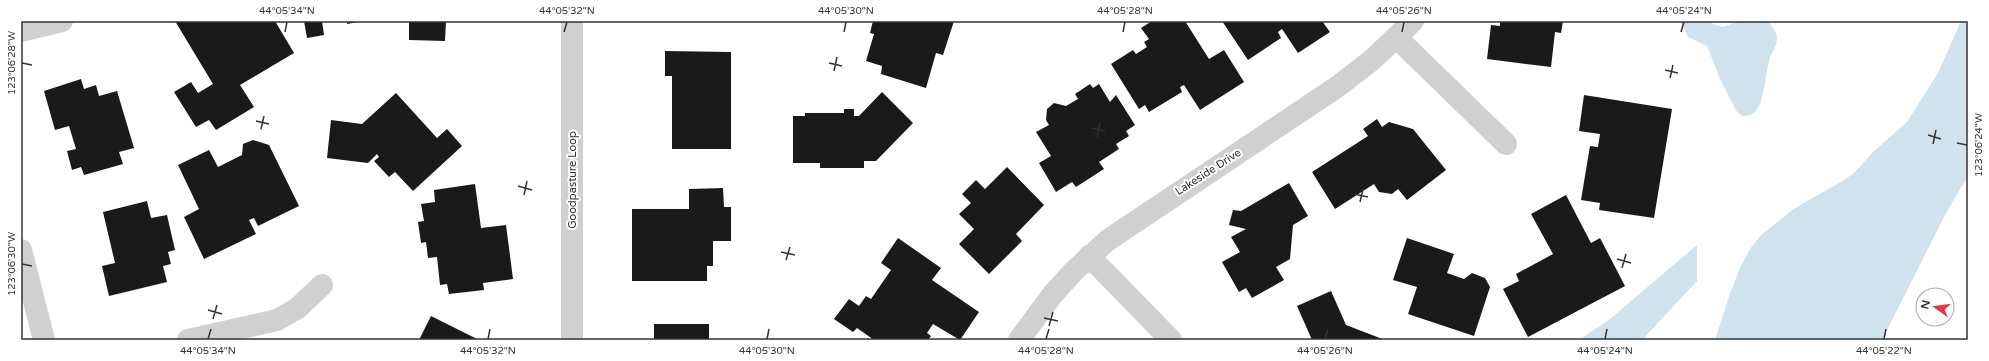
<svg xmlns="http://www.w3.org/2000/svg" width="1989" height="361" font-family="'Varela Round',sans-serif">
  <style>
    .water { fill: #cfe2ee }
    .building { fill: #1a1a1a }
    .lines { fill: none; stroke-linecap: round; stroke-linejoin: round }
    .minor { stroke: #d0d0d0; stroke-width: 22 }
    .tertiary { stroke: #d0d0d0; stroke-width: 22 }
    .ticks { fill: none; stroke: #333; stroke-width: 1.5 }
    .labels { text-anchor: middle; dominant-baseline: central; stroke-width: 4; stroke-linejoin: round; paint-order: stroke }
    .street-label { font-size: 11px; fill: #333; stroke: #fff }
    .neatline { fill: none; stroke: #333; stroke-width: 1.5 }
    .ticks-label { font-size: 10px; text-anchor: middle; fill: #333 }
  </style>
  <rect width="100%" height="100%" fill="#fff"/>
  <g class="water">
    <path d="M1680,21h31l2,3 10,3 17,-6h28c4,5 8,10 9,16 0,8 -4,14 -7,20 -4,14 -6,45 -14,54 -4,4 -8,5 -14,5l-5,-4 -16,-31 -14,-35 -19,-9z"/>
    <path d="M1961,21h7v155l-22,37 -64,127h-167l15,-47 11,-27 9,-17 11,-14 34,-27 46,-26 13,-9 20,-22 33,-29 31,-49z"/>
    <path d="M1697,245v36l-55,59h-63l31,-21z"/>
  </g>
  <g class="building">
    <path d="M175,21h100l19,32 -54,32 14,22 -38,23 -7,-10 -13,7 -22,-35 17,-10 7,11 15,-9z"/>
    <path d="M304,21h18l2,14 -17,3z"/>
    <path d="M347,21h10v1l-10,2z"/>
    <path d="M409,21h37l-1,20 -36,-1z"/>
    <path d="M873,21h81l-11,34 -7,-2 -10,35 -45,-14 1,-8 -16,-5 8,-27 -4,-1z"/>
    <path d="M1152,21h33l24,38 15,-9 20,32 -44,28 -16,-25 -4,2 2,5 -33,20 -4,-7 -6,4 -28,-45 22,-14 3,4 11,-7 -3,-5 5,-3 -8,-11z"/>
    <path d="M1222,21h100l8,11 -32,21 -16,-24 -4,3 3,6 -33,22z"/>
    <path d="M1500,21h63l-2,12 -6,-1 -4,35 -64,-8 4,-34 9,1z"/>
    <path d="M665,51l66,1v97h-59v-73h-7z"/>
    <path d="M81,79l3,10 12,-4 3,11 18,-5 17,57 -15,4 4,12 -39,11 -3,-8 -9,3 -5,-19 9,-2 -7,-23 -14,4 -11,-39z"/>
    <path d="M1090,84l3,4 6,-4 11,18 6,-7 19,30 -9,6 3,5 -13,8 3,5 -20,13 5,7 -28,18 -4,-5 -16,10 -17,-29 12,-7 -15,-24 13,-7 -3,-5 1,-11 7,-6 12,3 12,-7 -3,-5z"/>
    <path d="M882,92l31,31 -37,38h-12v7h-44v-5h-27v-47h12v-3h39v-4h10v7h5z"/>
    <path d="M396,93l41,45 10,-9 15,17 -49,45 -18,-19 -6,5 -15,-16 5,-4 -2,-3 -9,9 -41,-5 4,-38 31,4z"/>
    <path d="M1584,95l88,14 -18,109 -55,-8 1,-7 -19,-3 9,-54 8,1 2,-13 -21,-3z"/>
    <path d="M1377,119l5,8 7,-5 24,7 33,41 -39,30 -9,-11 -6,5 -13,-2 -5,-8 -39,25 -23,-37 56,-36 -5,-7z"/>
    <path d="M253,140l16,5 30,61 -41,20 -4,-8 -5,2 7,14 -52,25 -20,-42 15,-8 -21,-44 31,-15 9,17 24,-12 1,-11z"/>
    <path d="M1007,167l37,38 -28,29 6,7 -33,33 -30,-30 15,-15 -15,-15 12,-11 -9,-9 14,-14 9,9z"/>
    <path d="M1289,183l19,33 -15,9 -3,34 -14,8 8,13 -32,18 -6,-10 -7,4 -17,-30 18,-10 -9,-15 15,-8 -17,-4 4,-15 8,1z"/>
    <path d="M475,184l6,44 25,-3 7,54 -30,4 1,7 -35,4 -2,-10 -7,1 -3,-28 -9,1 -2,-16 -5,1 -3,-21 6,-1 -3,-17 14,-2 -1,-12z"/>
    <path d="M723,188l1,19h7v34h-18v25h-6v15h-75v-72h57v-20z"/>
    <path d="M1566,195l25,48 9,-5 25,48 -97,51 -25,-48 16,-8 -3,-7 37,-20 -22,-40z"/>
    <path d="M147,201l4,17 16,-3 8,35 -7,2 3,12 -8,2 4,16 -58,14 -7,-30 13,-3 -12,-51z"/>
    <path d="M898,238l43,30 -9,12 47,32 -19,28 -27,-16 -6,9 4,3 -3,4h-54l-17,-12 -4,4 -19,-13 15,-20 10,7 7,-10 5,3 20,-29 -10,-7z"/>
    <path d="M1407,238l47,16 -7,19 17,6 8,-6 13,5 5,9 -16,49 -66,-22 9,-27 -24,-7z"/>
    <path d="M1331,291l15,34 39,15h-73l-15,-34z"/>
    <path d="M431,316l48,24h-60z"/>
    <rect x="654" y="324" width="55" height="16"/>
  </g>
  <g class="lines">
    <g class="minor">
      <path d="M21,31l41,-10"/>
      <path d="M1397,38l109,106"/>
      <path d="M21,250l23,90"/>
      <path d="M1089,256l82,84"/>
      <path d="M188,340l89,-20 21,-12 24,-23"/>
      <path d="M1019,340l34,-46 20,-22 35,-32 229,-153 35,-27 41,-39"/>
    </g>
    <path class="tertiary" d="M572,340v-319"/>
  </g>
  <path class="ticks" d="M285,32l2,-10M564,32l3,-10M844,32l2,-10M1123,32l2,-10M1402,32l2,-10M1681,32l3,-10M22,63l10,2M829,63l13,3M1665,70l13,3M834,71l3,-14M1670,78l3,-13M256,121l13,3M1092,128l13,3M261,129l3,-13M1928,135l13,4M1097,137l3,-14M1957,143l10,2M1933,144l3,-14M518,186l14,4M1354,194l14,3M524,195l3,-14M1360,202l3,-13M781,252l14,3M1617,259l14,4M786,260l4,-13M22,264l10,2M1622,268l4,-14M208,310l14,4M1044,318l14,3M213,319l4,-14M1049,326l4,-14M208,339l3,-10M488,339l2,-10M767,339l2,-10M1046,339l3,-10M1325,339l3,-10M1605,339l2,-10M1884,339l2,-10"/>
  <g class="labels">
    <g class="street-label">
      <text transform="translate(1208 172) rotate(-33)">Lakeside Drive</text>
      <text transform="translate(572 180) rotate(-90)">Goodpasture Loop</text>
    </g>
  </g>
  <rect width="1989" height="361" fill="none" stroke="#ffffff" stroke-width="44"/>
  <g transform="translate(1935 307) rotate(284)"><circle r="19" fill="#ffffff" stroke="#adadad"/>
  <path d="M0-3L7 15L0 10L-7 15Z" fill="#e63946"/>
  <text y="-6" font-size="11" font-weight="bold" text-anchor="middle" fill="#333333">N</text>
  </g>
  <rect x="22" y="22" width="1945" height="317" class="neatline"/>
  <g class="ticks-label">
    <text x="287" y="14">44°05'34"N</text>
    <text x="567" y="14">44°05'32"N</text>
    <text x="846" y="14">44°05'30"N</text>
    <text x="1125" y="14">44°05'28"N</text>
    <text x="1404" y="14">44°05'26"N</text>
    <text x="1684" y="14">44°05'24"N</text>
    <text transform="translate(11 63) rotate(-90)" y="4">123°06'28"W</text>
    <text transform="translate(1978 145) rotate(-90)" y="4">123°06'24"W</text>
    <text transform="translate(11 264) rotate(-90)" y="4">123°06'30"W</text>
    <text x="208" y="354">44°05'34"N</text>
    <text x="488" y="354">44°05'32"N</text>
    <text x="767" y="354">44°05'30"N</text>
    <text x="1046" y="354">44°05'28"N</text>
    <text x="1325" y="354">44°05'26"N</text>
    <text x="1605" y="354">44°05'24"N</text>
    <text x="1884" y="354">44°05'22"N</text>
  </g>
</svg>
